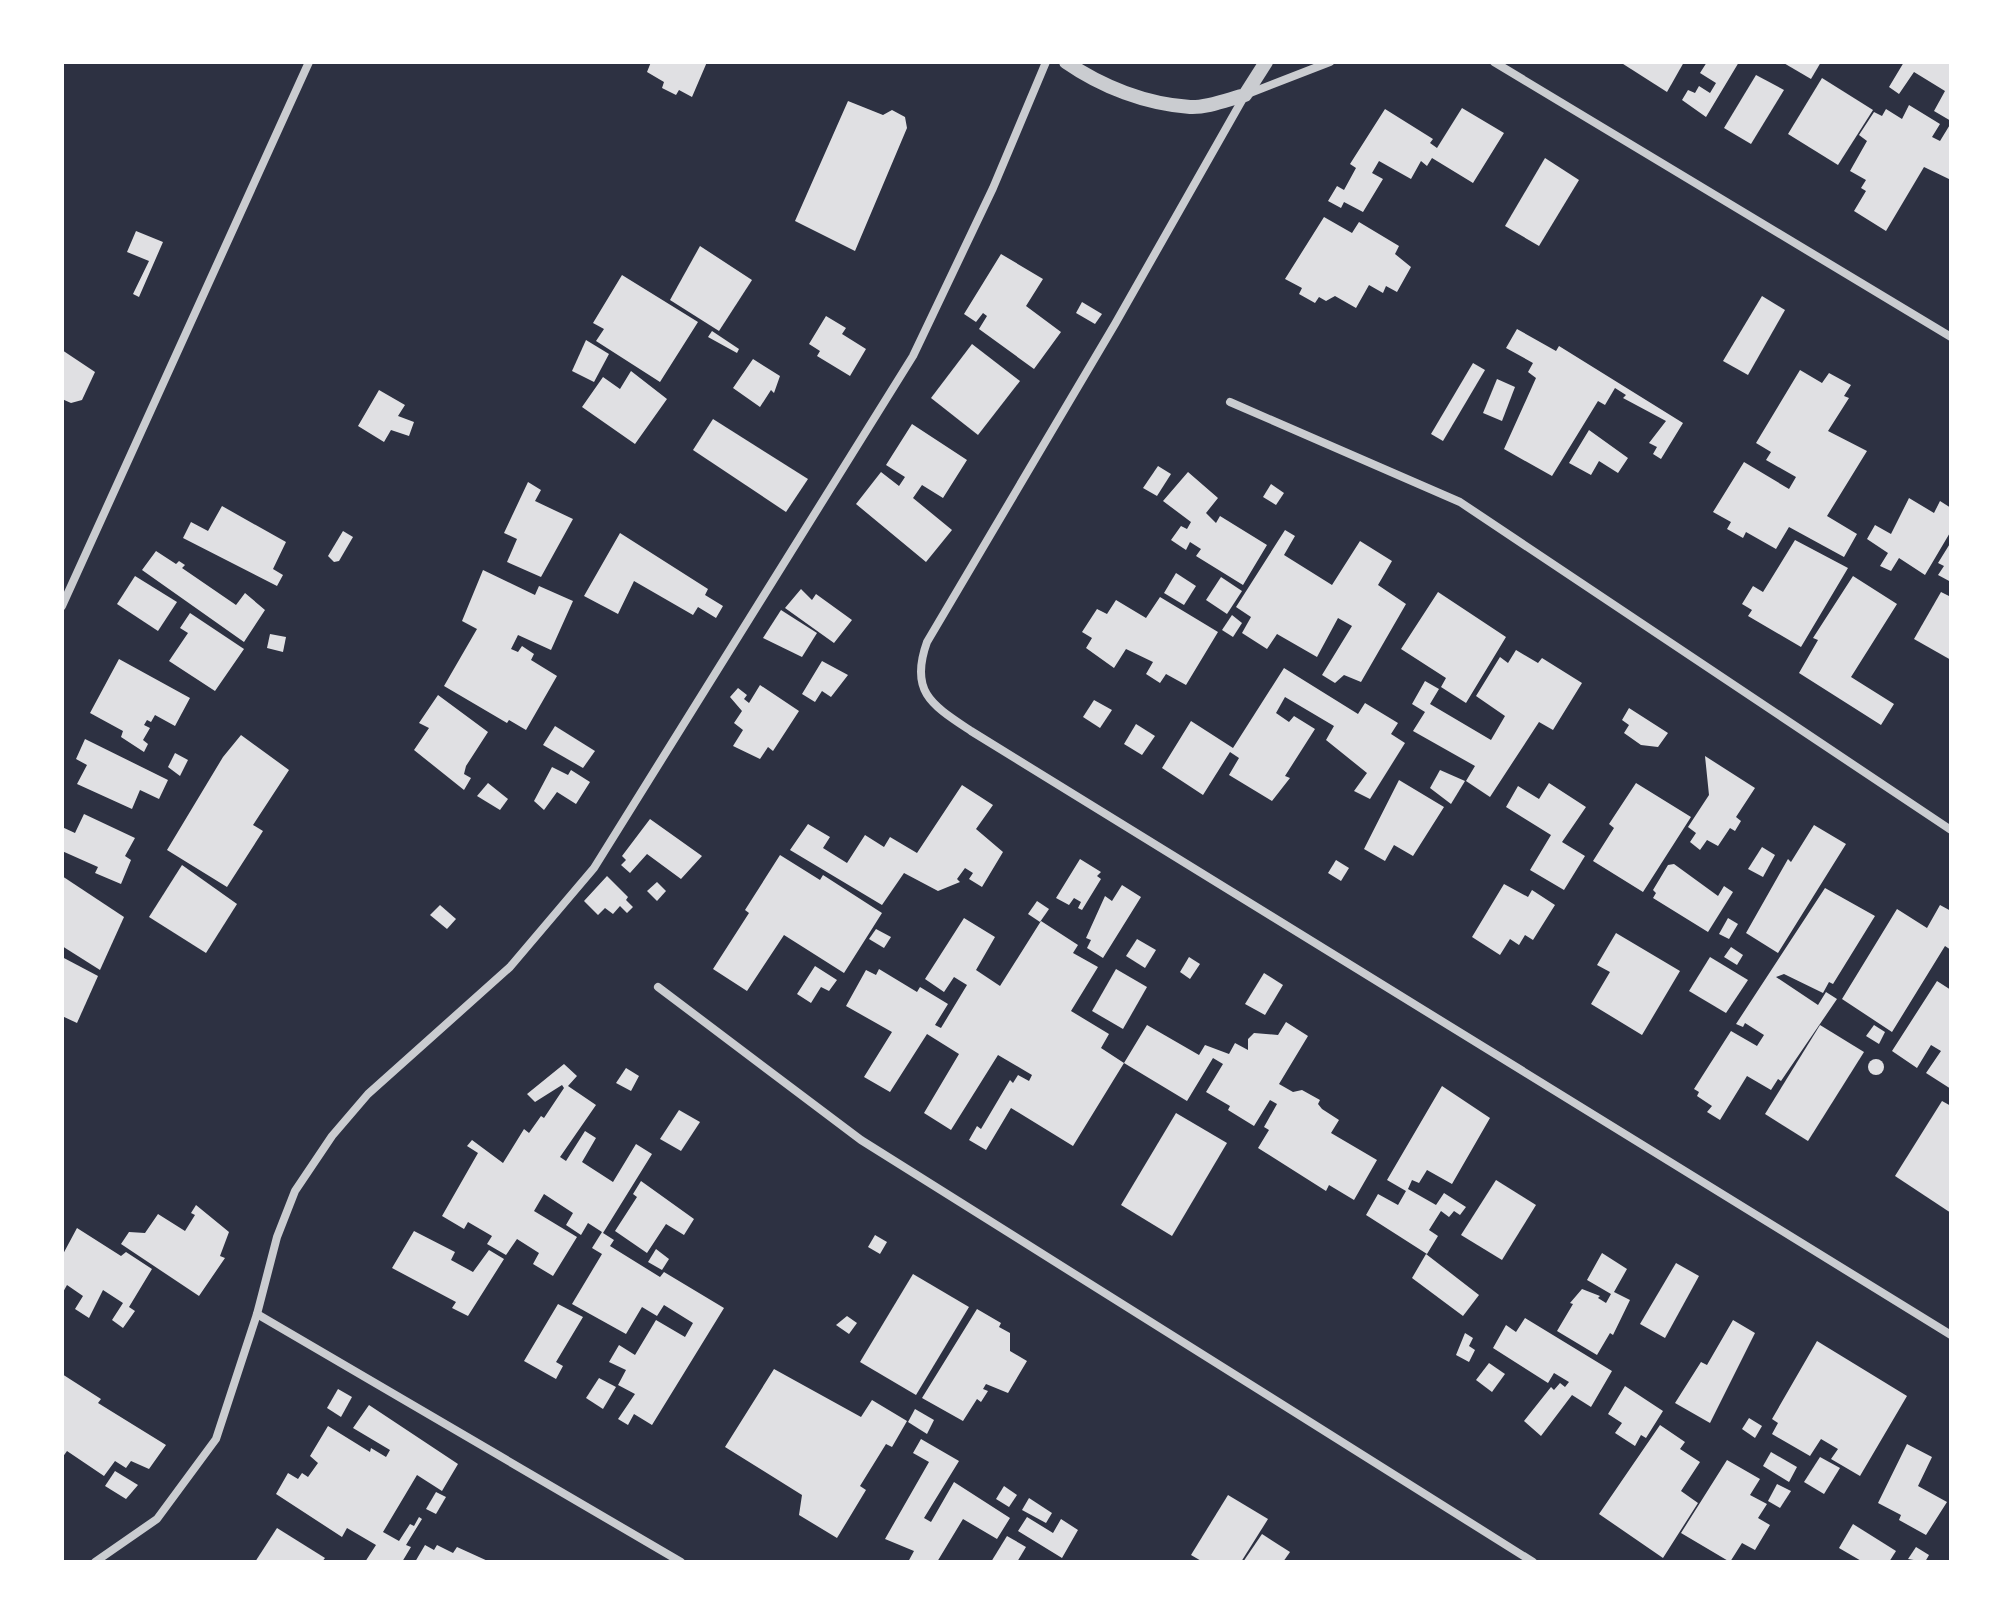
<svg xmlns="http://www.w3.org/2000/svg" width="2013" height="1624" font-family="'IBM Plex Sans',sans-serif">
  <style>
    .building { fill: #e0e0e3 }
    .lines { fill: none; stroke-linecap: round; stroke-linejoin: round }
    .minor { stroke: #caccd0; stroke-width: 8 }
    .tertiary { stroke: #caccd0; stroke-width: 14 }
  </style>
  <rect width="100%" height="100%" fill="#2d3142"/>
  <g class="building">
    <path d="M651,62h56l-15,35 -13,-7 -3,5 -14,-7 2,-6 -17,-10z"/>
    <path d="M1620,62h64l-17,30z"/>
    <path d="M1707,62h32l-33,55 -24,-17 6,-10 7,3 4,-7 11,7 6,-10 -16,-10z"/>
    <path d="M1782,62h39l-10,17z"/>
    <path d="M1904,62h47v59l-17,-10 11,-20 -31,-19 -15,22 -10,-7z"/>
    <path d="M1756,75l28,15 -33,54 -27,-16z"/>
    <path d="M1822,78l51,32 -35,55 -50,-31z"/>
    <path d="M848,101l35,14 9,-5 13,7 2,11 -52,123 -60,-30z"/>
    <path d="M1909,105l31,19 -8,13 8,4 11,-18v57l-27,-13 -38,64 -32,-20 12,-20 -5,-3 5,-8 -16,-9 17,-30 -8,-6 15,-23 8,4 4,-7 16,10z"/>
    <path d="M1462,108l42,25 -31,50 -41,-25 -5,8 -6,-5 -10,18 -32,-18 -7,12 11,6 -20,33 -19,-10 -3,6 -13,-7 9,-15 7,4 12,-22 -6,-4 35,-55 48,30 -3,4 7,5z"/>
    <path d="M1545,158l34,22 -40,66 -34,-20z"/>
    <path d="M1324,217l28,16 7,-11 40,24 -4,8 16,13 -14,25 -11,-6 -3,7 -14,-8 -13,23 -21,-12 -9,5 -7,-4 -4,6 -16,-9 3,-6 -17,-9z"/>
    <path d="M136,231l27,11 -24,55 -6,-3 16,-33 -22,-9z"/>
    <path d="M700,246l52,34 -33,51 -49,-31z"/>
    <path d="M1001,254l42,25 -17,27 35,26 -27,37 -55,-40 8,-13 -4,-3 -7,9 -12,-8z"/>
    <path d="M622,275l76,47 -38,60 -64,-41 8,-12 -11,-6z"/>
    <path d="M1762,296l23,14 -37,65 -25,-14z"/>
    <path d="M1082,302l20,12 -7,10 -19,-11z"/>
    <path d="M826,316l20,12 -4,6 24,15 -16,27 -33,-20 3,-5 -11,-7z"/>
    <path d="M1517,329l39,22 3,-5 124,77 -22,36 -8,-5 4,-7 -8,-4 17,-22 -43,-23 3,-3 -11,-7 -10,17 -7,-4 -46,75 -48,-27 32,-71 -8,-6 5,-9 -27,-15z"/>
    <path d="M712,331l27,18 -2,4 -29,-16z"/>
    <path d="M586,340l23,14 -15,28 -22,-11z"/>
    <path d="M972,344l48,37 -42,54 -47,-37z"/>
    <path d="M62,350l33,22 -13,28 -11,3 -9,-4z"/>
    <path d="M753,359l27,17 -6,17 -3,-3 -11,17 -27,-19z"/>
    <path d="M1473,363l12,7 -42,71 -12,-7z"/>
    <path d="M1800,370l22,13 7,-10 22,12 -7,11 5,2 -21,33 39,20 -40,65 30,18 -13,23 -55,-30 -13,22 -30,-17 -3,6 -16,-9 4,-7 -18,-10 31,-50 45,27 7,-12 -30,-17 5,-8 -15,-9z"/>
    <path d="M631,371l36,28 -32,45 -53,-37 21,-30 17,12z"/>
    <path d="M1497,379l18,8 -13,34 -19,-8z"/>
    <path d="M379,390l26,15 -7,11 16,6 -5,14 -18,-6 -7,12 -26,-16z"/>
    <path d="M713,419l95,60 -22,33 -93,-62z"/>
    <path d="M912,424l55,36 -24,38 -21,-13 -9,13 39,32 -26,32 -70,-58 25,-32 18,14 6,-9 -19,-12z"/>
    <path d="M1589,430l39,28 -10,15 -19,-12 -8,14 -22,-12z"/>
    <path d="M1158,466l13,8 -14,22 -14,-8z"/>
    <path d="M1188,472l30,26 -12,15 10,10 4,-7 47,29 -24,40 -47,-29 5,-7 -11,-7 -4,8 -15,-10 10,-14 6,3 4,-7 -28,-21z"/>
    <path d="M528,482l13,8 -6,11 38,18 -32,58 -34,-15 10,-23 -13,-6z"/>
    <path d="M1271,484l13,9 -8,12 -13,-8z"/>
    <path d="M1909,498l25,15 6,-12 11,7v23l-26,44 -26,-17 -8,13 -11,-5 8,-13 -21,-14 8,-14 16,9z"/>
    <path d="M222,506l64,36 -13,27 10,6 -6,11 -94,-48 8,-16 17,9z"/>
    <path d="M1285,530l10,6 -11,19 48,30 28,-44 32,20 -14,24 28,19 -45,78 -17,-7 -9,8 -13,-8 30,-49 -14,-8 -21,39 -40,-23 -10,15 -25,-16 9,-16 -15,-10z"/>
    <path d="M343,531l10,6 -14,24 -5,1 -6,-6z"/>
    <path d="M620,533l88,56 -3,6 18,11 -7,12 -18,-11 -5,8 -59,-34 -16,33 -34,-18z"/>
    <path d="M1795,540l53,28 -47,79 -53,-31 4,-6 -10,-6 11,-18 10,6z"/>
    <path d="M1951,542v40l-13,-7 6,-9 -6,-3z"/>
    <path d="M156,551l20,13 3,-3 6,4 -3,3 54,37 9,-12 20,17 -21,32 -102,-72z"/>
    <path d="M483,570l52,25 4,-9 34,15 -22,49 -33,-15 -7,14 7,3 4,-6 12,8 -3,6 26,16 -31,54 -17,-10 -2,3 -63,-37 33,-57 -15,-8z"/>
    <path d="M1176,573l20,13 -12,19 -20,-12z"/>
    <path d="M135,576l42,26 -19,29 -41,-27z"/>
    <path d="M1853,576l44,28 -46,73 43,27 -13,21 -82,-52 19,-33 -5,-2z"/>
    <path d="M1221,577l21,14 -15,23 -21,-14z"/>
    <path d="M801,589l11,11 4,-6 36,26 -18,23 -49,-35z"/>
    <path d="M1438,592l68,45 -40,66 -25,-16 5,-9 -45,-29z"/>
    <path d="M1941,592l10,5v63l-37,-21z"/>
    <path d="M1160,597l58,35 -32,53 -20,-11 -6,9 -14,-9 7,-12 -27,-13 -12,19 -28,-20 6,-10 -10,-6 15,-23 10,5 9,-14 30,18z"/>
    <path d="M781,610l36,23 -15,24 -39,-19z"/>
    <path d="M190,613l54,36 -29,42 -46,-30 19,-28 -8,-5z"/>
    <path d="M1232,615l10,8 -9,14 -11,-7z"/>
    <path d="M270,634l16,3 -3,15 -16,-4z"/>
    <path d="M1516,650l22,13 4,-5 40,25 -29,47 -14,-8 -49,75 -24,-16 9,-15 -62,-35 12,-19 -13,-8 13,-23 14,8 -9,15 61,36 14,-24 -29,-20 24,-39 8,6z"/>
    <path d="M119,659l71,39 -15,28 -20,-11 -4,7 -4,-2 -3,5 6,3 -7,12 5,4 -4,8 -23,-15 2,-6 -33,-18z"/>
    <path d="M822,661l26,14 -17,22 -9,-6 -7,11 -13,-8z"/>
    <path d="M1284,668l74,46 7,-11 33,20 -7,11 14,9 -35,56 -16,-8 13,-18 -41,-33 8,-14 -49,-29 -9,16 13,9 5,-6 21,13 -30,47 5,2 -18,23 -43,-26 10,-17 -9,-6 -27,43 -41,-27 29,-47 42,27z"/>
    <path d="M760,685l39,26 -26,40 -5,-4 -8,12 -27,-13 10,-16 -9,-7 8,-12 -12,-14 8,-9 9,7 -3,4 5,4z"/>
    <path d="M438,695l50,37 -22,34 -2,8 7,4 -7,12 -50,-40 15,-22 -10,-5z"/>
    <path d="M1094,700l18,10 -12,18 -17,-11z"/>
    <path d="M1629,708l39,25 -10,14 -17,-2 -17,-12 5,-8 -7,-5z"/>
    <path d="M1136,724l19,12 -13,19 -18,-11z"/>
    <path d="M555,726l40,25 -12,17 -40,-23z"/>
    <path d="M241,735l48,35 -36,55 10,6 -36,56 -60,-37 56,-93z"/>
    <path d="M85,739l83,41 -9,19 -19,-9 -8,19 -55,-25 10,-19 -11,-6z"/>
    <path d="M175,753l13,7 -8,16 -12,-9z"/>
    <path d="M1705,756l50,32 -19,29 5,4 -6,10 -5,-3 -12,18 -11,-6 -7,10 -10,-8 6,-9 -8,-6 21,-32z"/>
    <path d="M552,767l16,8 3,-5 19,12 -14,22 -19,-12 -13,18 -10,-9z"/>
    <path d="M1440,770l25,11 -14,23 -21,-16z"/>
    <path d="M1399,780l45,27 -31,49 -19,-11 -9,16 -21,-12z"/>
    <path d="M488,783l20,16 -8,11 -23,-14z"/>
    <path d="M1549,783l37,24 -24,35 23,14 -21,34 -34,-20 21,-35 -45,-28 12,-21 21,13z"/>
    <path d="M1636,783l55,34 -48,75 -50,-31 21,-33 -5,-4z"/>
    <path d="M962,785l31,20 -17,24 27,23 -21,35 -13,-8 4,-6 -8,-5 -8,11 3,3 -22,9 -34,-18 -22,32 -92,-55 18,-26 22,13 -7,11 24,15 18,-28 19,12 6,-10 27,16z"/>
    <path d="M84,814l51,24 -10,18 6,4 -10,24 -26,-11 3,-6 -36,-16v-24l13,6z"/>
    <path d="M650,819l52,37 -21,23 -34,-25 -17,19 -9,-8 5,-5 -4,-4z"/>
    <path d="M1814,825l32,19 -68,109 -32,-20 42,-74 3,3z"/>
    <path d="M1762,847l13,8 -12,22 -15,-8z"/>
    <path d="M780,855l40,25 3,-5 59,38 -38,60 -60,-38 -37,56 -34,-22 36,-56 -4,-3z"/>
    <path d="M1080,859l21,13 -4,4 4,3 -19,31 -4,-2 3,-6 -7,-4 -5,7 -13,-7z"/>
    <path d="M1336,860l13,8 -8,13 -13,-8z"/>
    <path d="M1674,864l44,32 6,-10 9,6 -25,40 -55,-34 3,-5 -3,-3 15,-25z"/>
    <path d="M182,865l55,39 -31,49 -57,-36z"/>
    <path d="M62,876l62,41 -24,53 -38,-24z"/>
    <path d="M607,876l21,21 -2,3 7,7 -6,6 -7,-7 -7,8 -8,-6 -7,7 -14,-14z"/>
    <path d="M657,882l9,9 -9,10 -10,-10z"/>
    <path d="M1504,884l24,13 4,-7 23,15 -22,35 -8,-5 -6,10 -9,-6 -10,16 -28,-18z"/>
    <path d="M1122,885l19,12 -38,61 -16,-10 4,-8 -5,-2 19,-42 7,5z"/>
    <path d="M1825,888l50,28 -42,68 -4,-2 -6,11 -39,-19 -8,3 42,28 8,-13 11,7 -56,82 -3,-2 -7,11 -24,-14 -27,44 -13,-8 5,-6 -15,-10 2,-4 -5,-3 37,-58 26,15 7,-11 -19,-12 -2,4 -7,-3z"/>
    <path d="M1037,901l12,8 -9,13 -12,-8z"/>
    <path d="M440,905l16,14 -9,10 -17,-14z"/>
    <path d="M1940,905l11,6v39l-6,-4 -53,86 -50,-33 55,-90 30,19z"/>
    <path d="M964,918l31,19 -19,33 24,16 41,-65 37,24 -5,8 25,14 -27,44 38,23 -8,14 23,15 -51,83 -62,-38 -25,42 -17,-10 8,-14 4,3 29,-49 3,3 5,-8 11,6 3,-6 -34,-20 -47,75 -27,-17 35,-59 -32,-20 -37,58 -26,-15 28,-45 -46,-26 20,-36 10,5 3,-6 38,23 3,-5 28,17 -13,21 6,3 26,-43 -13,-8 -10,15 -19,-13z"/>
    <path d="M1728,918l10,6 -9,15 -10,-5z"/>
    <path d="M876,929l15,8 -7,11 -15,-9z"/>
    <path d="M1616,933l64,38 -38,64 -51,-31 19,-32 -13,-7z"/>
    <path d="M1137,939l19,11 -11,18 -19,-12z"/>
    <path d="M1731,947l12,8 -6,10 -13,-8z"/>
    <path d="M62,957l36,19 -21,47 -15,-7z"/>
    <path d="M1189,957l11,7 -10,15 -10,-7z"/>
    <path d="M1710,957l38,23 -22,33 -37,-22z"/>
    <path d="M815,966l22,14 -8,11 -8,-4 -10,16 -14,-9z"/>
    <path d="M1116,969l31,18 -24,42 -31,-18z"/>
    <path d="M1264,973l19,12 -18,30 -20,-11z"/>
    <path d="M1937,981l14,9v99l-25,-16 15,-22 -10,-6 -14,23 -25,-17z"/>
    <path d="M1286,1022l22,14 -29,48 14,8 9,-2 18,10 -2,4 4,5 17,11 -8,13 46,27 -23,40 -25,-15 -3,6 -68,-43 11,-18 -5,-3 13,-23 -7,-4 -16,26 -26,-16 2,-4 -24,-14 17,-28 -10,-6 -26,43 -63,-38 23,-38 52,30 6,-10 24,9 6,-11 13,7v-11l6,-6 24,2z"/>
    <path d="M1820,1025l44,27 -56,89 -43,-27z"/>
    <path d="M1874,1025l11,7 -6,12 -13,-8z"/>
    <circle cx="1876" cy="1067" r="8"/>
    <path d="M564,1064l13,12 -9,10 28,19 -36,52 6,4 19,-30 11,7 -14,24 31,20 23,-38 16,10 -49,79 11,7 -4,6 50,31 4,-5 60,36 -72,117 -18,-11 -6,11 -10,-6 17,-25 -17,-9 8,-15 -17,-8 10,-17 16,10 21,-35 29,17 8,-14 -29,-18 -7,11 -15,-9 -16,27 -54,-30 30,-50 -10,-6 10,-16 -14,-9 -7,12 -15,-10 7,-12 -29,-19 -10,17 43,26 -24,39 -20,-12 6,-11 -22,-14 -11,16 -19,-11 5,-8 -24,-14 -4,7 -22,-13 36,-63 -11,-7 5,-6 31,23 21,-34 5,4 12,-17 3,2 20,-30 -2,-3 -27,17 -8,-8z"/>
    <path d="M626,1068l13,8 -8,15 -15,-8z"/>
    <path d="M1442,1086l48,32 -38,66 -25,-14 -8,13 -7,-3 -4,9 28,16 8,-12 22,14 -6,8 -6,-4 -5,6 -8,-6 -12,19 9,6 -11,18 -61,-39 12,-21 20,11 8,-14 -19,-11z"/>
    <path d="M1942,1101l9,5v107l-56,-37z"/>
    <path d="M679,1110l21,12 -19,29 -21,-12z"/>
    <path d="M1176,1113l51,30 -55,93 -51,-31z"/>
    <path d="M1496,1180l40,25 -34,55 -41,-25z"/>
    <path d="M641,1181l53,38 -10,16 -18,-11 -19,29 -32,-22 22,-34 -4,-3z"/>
    <path d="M196,1205l33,27 -9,24 5,2 -26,38 -78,-52 8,-12 16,1 13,-19 27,17 10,-16 -4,-2z"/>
    <path d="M77,1228l44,28 5,-4 26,17 -23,38 6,4 -12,17 -11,-8 11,-17 -20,-13 -14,28 -14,-9 8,-13 -16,-11 -5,9v-38z"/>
    <path d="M414,1231l41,21 -4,8 22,12 16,-22 15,9 -36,57 -16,-8 4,-6 -64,-34z"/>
    <path d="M875,1235l12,7 -7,12 -12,-7z"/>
    <path d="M656,1249l13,10 -7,11 -14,-8z"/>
    <path d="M1602,1253l25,16 -13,23 16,8 -17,35 -3,-2 -13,22 -40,-24 16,-27 -3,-1 12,-14 18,7 -2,2 8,5 5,-9 -24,-14z"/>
    <path d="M1426,1254l53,41 -16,21 -51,-38z"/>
    <path d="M1676,1263l23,13 -34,62 -25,-14z"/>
    <path d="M913,1274l56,33 -53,88 -56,-33z"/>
    <path d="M558,1304l25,13 -27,45 7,4 -7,13 -32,-18z"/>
    <path d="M977,1309l24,14 -2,4 11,6v18l17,10 -19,32 -22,-9 -3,5 5,2 -7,11 -4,-3 -14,22 -41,-23z"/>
    <path d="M847,1316l10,7 -8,11 -13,-9z"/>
    <path d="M1525,1318l87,53 -21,36 -19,-12 -31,41 -17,-15 27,-34 3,3 6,-7 5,4 4,-5 -15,-9 -6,10 -55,-35 13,-23 10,7z"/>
    <path d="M1733,1320l22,13 -45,90 -35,-20 26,-41 6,3z"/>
    <path d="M1465,1333l8,5 -4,8 6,4 -6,12 -13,-7z"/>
    <path d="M1817,1341l90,55 -47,80 -29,-17 7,-10 -17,-10 -11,17 -38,-22 6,-11 -6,-4z"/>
    <path d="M1489,1363l16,11 -13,18 -16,-12z"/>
    <path d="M774,1369l87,48 11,-17 35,21 -15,26 -6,-3 -26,42 6,4 -29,48 -38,-23 3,-20 -77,-48z"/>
    <path d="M62,1374l39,25 -3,4 68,42 -17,24 -18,-8 -5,7 -11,-7 -11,15 -37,-25 -5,7z"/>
    <path d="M599,1378l17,9 -13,22 -17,-11z"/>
    <path d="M1625,1386l38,25 -17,27 -5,-3 -6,11 -20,-13 7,-10 -14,-9z"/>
    <path d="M338,1389l14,8 -11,20 -14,-9z"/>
    <path d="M369,1405l89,59 -16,27 -25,-16 -34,57 16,9 11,-17 4,2 5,-9 3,2 -16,26 5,2 -9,15h-37l11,-17 -29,-17 -5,9 -66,-43 12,-21 10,6 4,-6 6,4 10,-14 -8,-7 18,-30 42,26 1,-4 15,9 4,-7 -37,-22z"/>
    <path d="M915,1409l19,11 -7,14 -19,-12z"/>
    <path d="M1749,1418l13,8 -7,12 -13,-9z"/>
    <path d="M1660,1425l25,17 -5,7 20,13 -19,29 17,12 -35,55 -64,-44z"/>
    <path d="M921,1439l38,22 -35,57 7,4 23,-40 56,36 -13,21 -34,-20 -26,43h-29l6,-11 -29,-12 44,-77 -16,-9z"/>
    <path d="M1907,1444l25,13 -14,29 29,16 -21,33 -27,-15 2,-5 -23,-12z"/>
    <path d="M1771,1452l26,15 -8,15 -26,-16z"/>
    <path d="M1820,1457l20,11 -16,26 -20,-12z"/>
    <path d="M1727,1460l33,19 -10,16 17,9 -9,14 12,7 -15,25 -13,-7 -12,19 -49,-29z"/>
    <path d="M115,1471l23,14 -12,14 -21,-13z"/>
    <path d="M1777,1484l14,7 -11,17 -12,-7z"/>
    <path d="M1004,1486l13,9 -8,12 -13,-8z"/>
    <path d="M436,1492l10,5 -10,17 -10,-5z"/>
    <path d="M1228,1495l40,24 -27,43h-38l-12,-7z"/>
    <path d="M1029,1498l23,15 -6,10 -24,-13z"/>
    <path d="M1027,1517l26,16 8,-14 17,11 -16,28 -44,-27z"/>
    <path d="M1853,1524l43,27 -7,11h-26l-24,-14z"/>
    <path d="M277,1528l48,30 -3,4h-67z"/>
    <path d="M1262,1534l28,18 -7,10h-40z"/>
    <path d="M1007,1536l19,11 -9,15h-26z"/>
    <path d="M425,1545l9,5 3,-5 16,8 4,-6 33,15h-75z"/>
    <path d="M1916,1547l13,8 -4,7 -17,-3z"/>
  </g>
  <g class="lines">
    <g class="minor">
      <path d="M1330,62l-85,33 -130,229 -188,318c-18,50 5,63 44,89l980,604"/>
      <path d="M1494,62l457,275"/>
      <path d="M1230,402l230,100 491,328"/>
      <path d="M62,606l247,-544"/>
      <path d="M658,987l203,153 672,422"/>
      <path d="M257,1314l424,248"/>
      <path d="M95,1562l62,-43 59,-80 41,-125 20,-77 18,-46 37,-55 36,-42 142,-127 84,-99 319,-512 80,-168 53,-126"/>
    </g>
    <path class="tertiary" d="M1066,62c36,25 80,42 124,45 17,1 39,-8 55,-12l21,-33"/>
  </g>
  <rect width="2013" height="1624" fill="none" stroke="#ffffff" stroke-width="128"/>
</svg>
